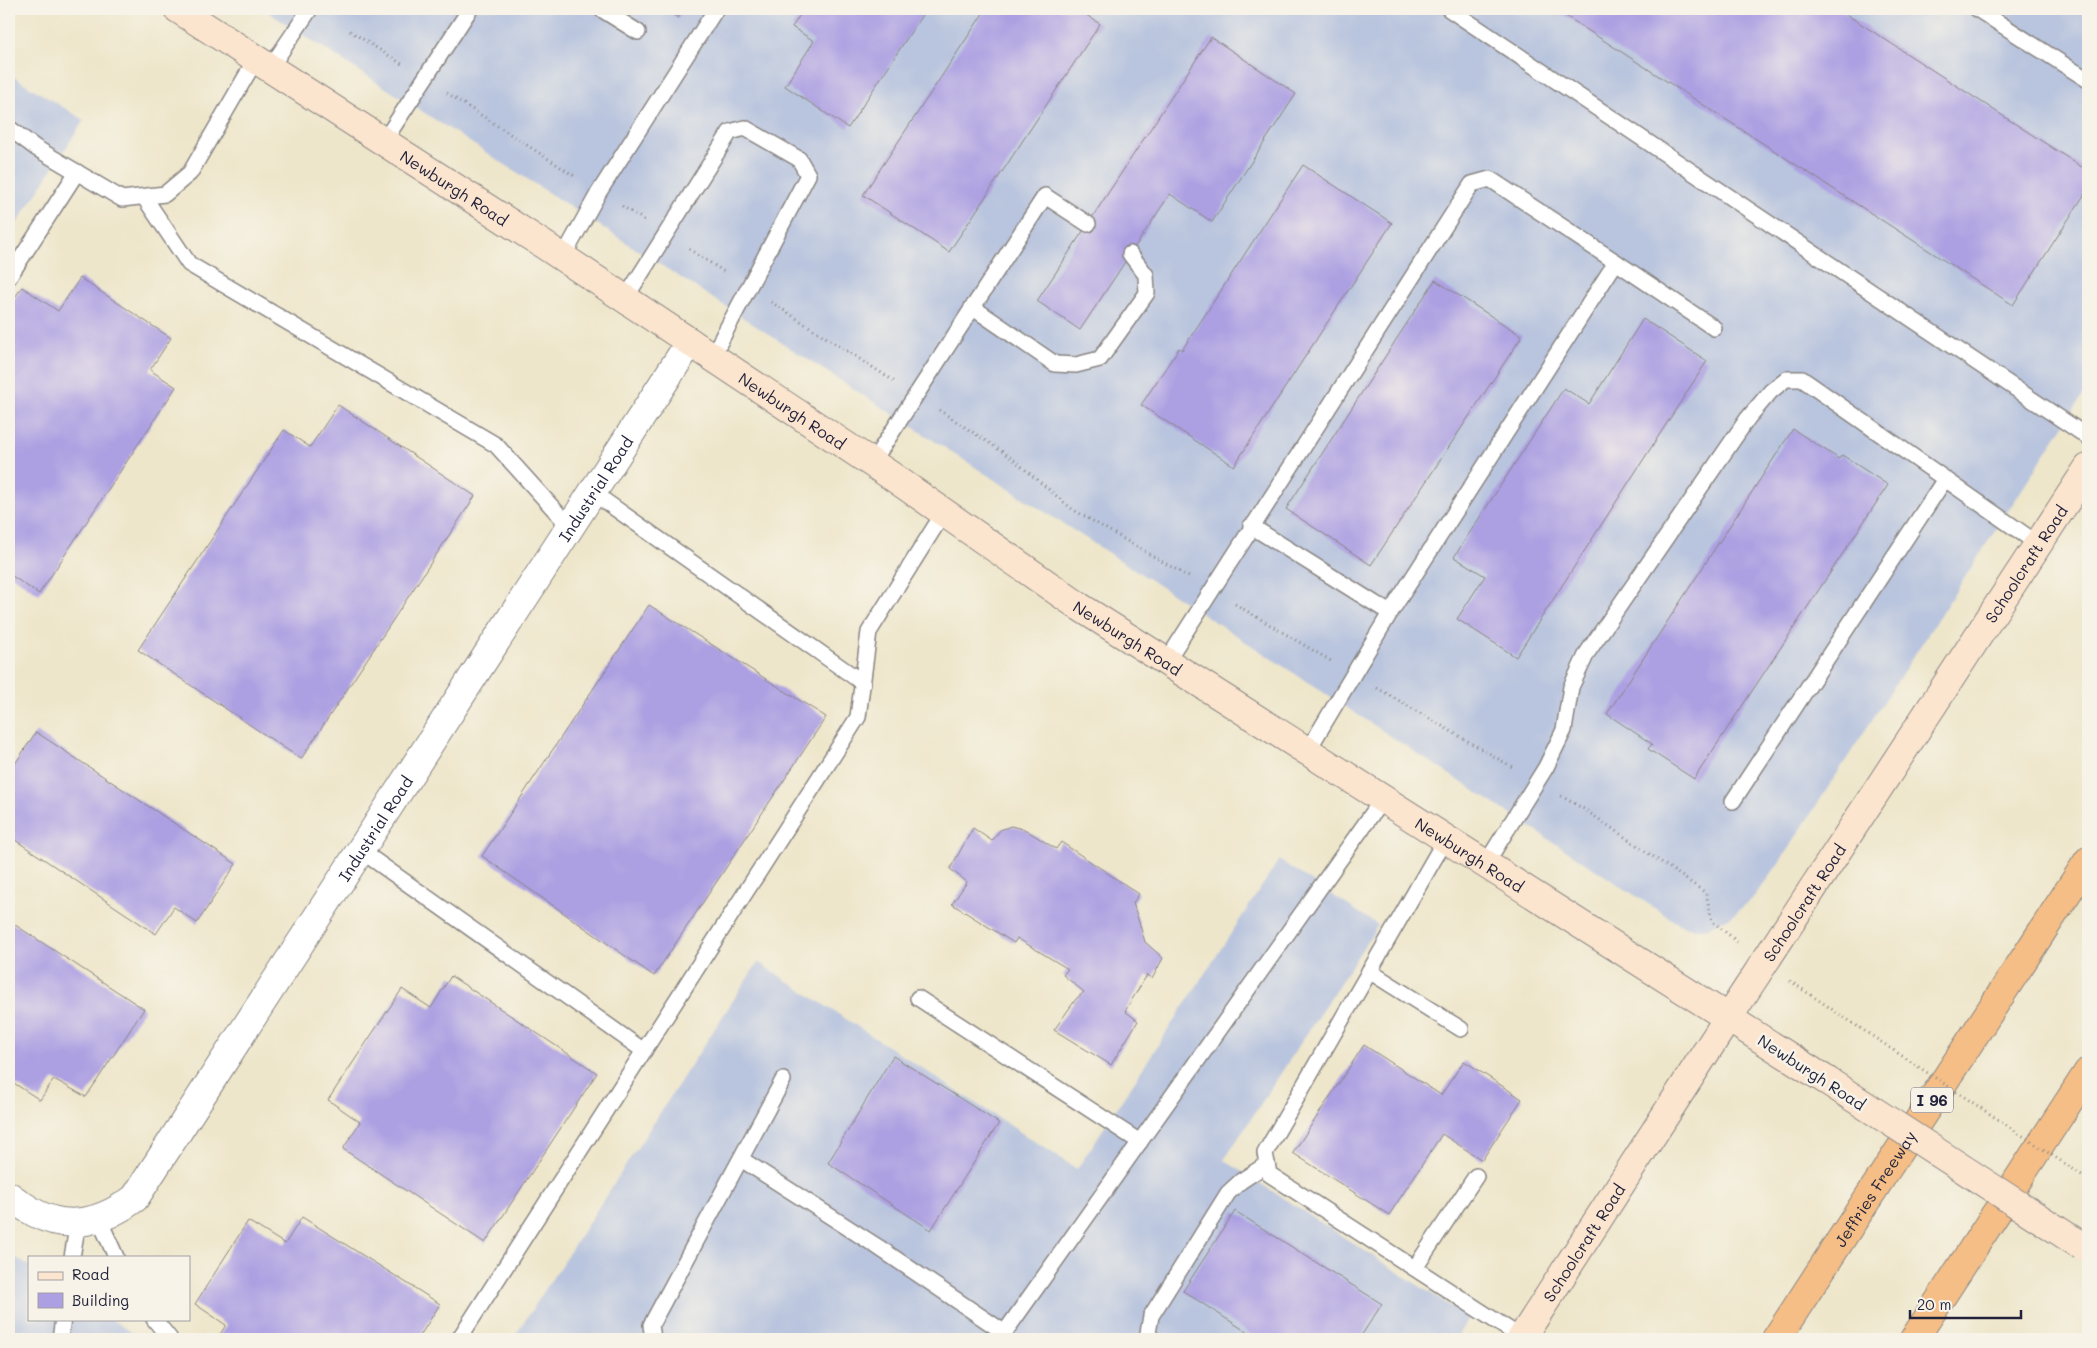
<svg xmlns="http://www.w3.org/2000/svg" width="2097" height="1348" font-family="Mali,sans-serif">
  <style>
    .industrial { fill: #b9c5de }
    .building { fill: #ac9fe2 }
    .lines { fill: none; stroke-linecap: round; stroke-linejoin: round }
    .lane-casing { stroke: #888482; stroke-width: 18 }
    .street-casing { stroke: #888482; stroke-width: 30 }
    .secondary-casing { stroke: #888482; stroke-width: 30 }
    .highway-casing { stroke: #888482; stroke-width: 30 }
    .path { stroke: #888482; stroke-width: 3; stroke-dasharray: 1 4; stroke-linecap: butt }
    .lane { stroke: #fff; stroke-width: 15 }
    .street { stroke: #fff; stroke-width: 28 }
    .secondary { stroke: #fbe5cf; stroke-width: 28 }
    .highway { stroke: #f5be86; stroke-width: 28 }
    .secondary-bridge-casing { stroke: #888482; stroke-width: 30; stroke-linecap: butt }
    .path-bridge { stroke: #888482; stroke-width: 3; stroke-dasharray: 1 4; stroke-linecap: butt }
    .secondary-bridge { stroke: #fbe5cf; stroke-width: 28 }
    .labels { text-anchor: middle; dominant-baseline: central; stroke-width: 5; stroke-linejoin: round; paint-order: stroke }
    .shield { fill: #f7f3e8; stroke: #62616f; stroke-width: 1 }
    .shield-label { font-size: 15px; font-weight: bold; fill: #22223b }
    .street-label { font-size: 16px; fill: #22223b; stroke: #f7f3e8 }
  </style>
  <rect width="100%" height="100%" fill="#f7f3e8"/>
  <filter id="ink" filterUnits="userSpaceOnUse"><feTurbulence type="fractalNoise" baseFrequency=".02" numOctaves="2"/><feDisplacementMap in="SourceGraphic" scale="10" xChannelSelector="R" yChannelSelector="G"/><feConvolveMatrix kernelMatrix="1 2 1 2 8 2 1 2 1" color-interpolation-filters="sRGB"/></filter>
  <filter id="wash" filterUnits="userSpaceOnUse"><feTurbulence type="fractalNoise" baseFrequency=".0096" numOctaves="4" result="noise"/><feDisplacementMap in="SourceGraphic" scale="20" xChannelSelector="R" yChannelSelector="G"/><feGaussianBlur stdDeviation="1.12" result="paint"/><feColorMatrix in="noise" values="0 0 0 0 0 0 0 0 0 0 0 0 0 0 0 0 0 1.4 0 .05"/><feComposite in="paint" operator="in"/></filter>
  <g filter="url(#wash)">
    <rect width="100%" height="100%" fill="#eee6ca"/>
    <g class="industrial">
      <path d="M263,9h1825v379l-311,478 -25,33 -21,18 -22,10 -14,2 -16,-5 -499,-325z"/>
      <path d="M9,74l75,46 -75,116z"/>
      <path d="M1279,860l99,65 -154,235 245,158 -14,21h-942l245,-377 319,207z"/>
      <path d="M9,1253l20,13v53h82l30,20h-132z"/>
    </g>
    <g id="blocks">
      <g class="building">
        <path d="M664,9h20l-6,9z"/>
        <path d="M804,9h122l-78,119 -63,-42 29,-45 -22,-14z"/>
        <path d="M986,9h91l23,15 -151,228 -86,-57z"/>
        <path d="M1555,9h283l250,162v18l-75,116z"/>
        <path d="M1211,37l85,57 -84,128 -42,-28 -90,136 -43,-29z"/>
        <path d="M1303,165l89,58 -158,243 -93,-61 38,-57 3,2z"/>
        <path d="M80,278l91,60 -21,32 26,17 -137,207 -30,-20v-268l13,-19 36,24z"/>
        <path d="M1435,280l87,56 -151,229 -85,-56z"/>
        <path d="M1643,319l64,42 -191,296 -59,-38 28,-43 -31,-19 110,-169 25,16z"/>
        <path d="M338,405l137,91 -174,263 -163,-109 146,-220 26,17z"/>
        <path d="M1793,429l46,30 3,-4 46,30 -194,294 -46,-30 4,-5 -45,-30z"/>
        <path d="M649,605l177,112 -172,259 -172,-120z"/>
        <path d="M36,732l200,132 -39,59 -23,-16 -18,27 -147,-98v-63z"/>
        <path d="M1011,826l15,4 30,19 5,-7 78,52 -6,9 12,39 18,16 -11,21 -5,-4 -22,36 13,10 -27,44 -57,-35 22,-31 8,-7 -21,-17 5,-6 -51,-31 -3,5 -62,-39 15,-22 -17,-13 23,-41 19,13 8,-11z"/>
        <path d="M9,921l135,88 -58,88 -32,-18 -14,21 -31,-20z"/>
        <path d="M451,976l146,97 -112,170 -142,-94 17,-27 -32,-22 74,-111 29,19z"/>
        <path d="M1364,1045l77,50 23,-34 58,38 -40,61 -40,-26 -53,81 -96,-62z"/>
        <path d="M893,1056l106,67 -68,107 -103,-67z"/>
        <path d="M1235,1211l147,93 -23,35h-101l-75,-48z"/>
        <path d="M302,1217l138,87 -22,35h-201l9,-14 -31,-21 53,-83 37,23z"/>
      </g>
    </g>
  </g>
  <g filter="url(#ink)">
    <use href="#blocks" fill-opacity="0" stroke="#888482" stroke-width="1"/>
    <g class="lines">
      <g class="lane-casing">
        <g id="lane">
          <path d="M601,9l37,23"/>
          <path d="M1449,9l639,428"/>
          <path d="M1977,9l111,71"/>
          <path d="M270,68l40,-59"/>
          <path d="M9,128l27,20 86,51 43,-5 25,-21 66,-114"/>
          <path d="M384,141l86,-132"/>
          <path d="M144,197l45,67 307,181 74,82"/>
          <path d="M563,257l36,-65 117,-183"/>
          <path d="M1616,262l98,66"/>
          <path d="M9,277l68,-105"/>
          <path d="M625,299l105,-167 15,-4 54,31 9,16 -96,182"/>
          <path d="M972,307l83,57 21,1 24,-6 47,-66 -1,-18 -16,-21"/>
          <path d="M872,463l173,-267 43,28"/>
          <path d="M592,492l271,191"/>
          <path d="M1251,526l139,87"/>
          <path d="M1166,662l300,-469 6,-9 18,-5 126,83 -226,351 -83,139"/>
          <path d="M1733,801l212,-322"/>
          <path d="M1445,840l-180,313 4,21 253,164"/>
          <path d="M360,850l284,201"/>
          <path d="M1485,865l61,-98 18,-37 7,-43 16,-34 161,-235 23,-27 15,-12h16l236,165"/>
          <path d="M1369,971l92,58"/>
          <path d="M918,998l222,144"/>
          <path d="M741,1159l137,88 127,86"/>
          <path d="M99,1219l17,38"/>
          <path d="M72,1257l6,-35"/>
          <path d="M1415,1268l61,-92"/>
          <path d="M154,1319l16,20"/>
          <path d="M60,1339l3,-20"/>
          <path d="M459,1339l399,-622 11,-85 75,-120"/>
          <path d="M653,1339l-2,-14 132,-245"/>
          <path d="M1000,1339l382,-539"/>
          <path d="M1152,1339l-4,-6 3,-17 77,-123 13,-12 26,-17"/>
        </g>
      </g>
      <g class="street-casing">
        <g id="street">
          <path id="s1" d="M9,1196c8,6 17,12 26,17 35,19 71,7 100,-15l555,-856"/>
        </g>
      </g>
      <g class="secondary-casing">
        <g id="secondary">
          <path id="s2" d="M178,9l366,236 346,230 190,132 746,473"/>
          <path id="s3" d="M1521,1339l207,-321 360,-550"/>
        </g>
      </g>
      <g class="highway-casing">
        <g id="highway">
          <path id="s4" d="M1776,1339l312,-478"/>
          <path d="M1914,1339l174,-267"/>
        </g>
      </g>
      <g class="path">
        <path d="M350,31l52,33"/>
        <path d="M447,93l129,84"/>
        <path d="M622,206l22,14"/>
        <path d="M689,249l37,24"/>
        <path d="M771,302l123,79"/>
        <path d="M939,410l70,46 63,53 117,68"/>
        <path d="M1235,604l96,57"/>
        <path d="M1377,688l137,80"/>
        <path d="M1561,796l23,13 122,84 6,28 27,22"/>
        <path d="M1790,981l70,47"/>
      </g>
      <use href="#lane" class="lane"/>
      <use href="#street" class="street"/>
      <use href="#secondary" class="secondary"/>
      <use href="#highway" class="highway"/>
      <g class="secondary-bridge-casing">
        <path id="secondary-bridge" d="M1826,1080l256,166"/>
      </g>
      <path class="path-bridge" d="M1860,1028l228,151"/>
      <use href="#secondary-bridge" class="secondary-bridge"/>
    </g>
  </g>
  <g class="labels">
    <rect class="shield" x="1911" y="1087.5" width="42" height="25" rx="4"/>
    <g class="shield-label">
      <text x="1932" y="1100">I 96</text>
    </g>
    <g class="street-label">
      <text stroke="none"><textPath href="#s2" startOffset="329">Newburgh Road</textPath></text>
      <text stroke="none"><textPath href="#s2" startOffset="734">Newburgh Road</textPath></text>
      <text stroke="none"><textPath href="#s1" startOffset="984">Industrial Road</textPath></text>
      <text stroke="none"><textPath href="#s3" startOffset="925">Schoolcraft Road</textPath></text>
      <text stroke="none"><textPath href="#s2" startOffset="1139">Newburgh Road</textPath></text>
      <text stroke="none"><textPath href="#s1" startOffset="579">Industrial Road</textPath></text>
      <text stroke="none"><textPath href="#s2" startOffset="1544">Newburgh Road</textPath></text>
      <text stroke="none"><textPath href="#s3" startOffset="520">Schoolcraft Road</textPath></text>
      <text transform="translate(1812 1072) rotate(33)">Newburgh Road</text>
      <text stroke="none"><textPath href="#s4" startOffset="180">Jeffries Freeway</textPath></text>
      <text stroke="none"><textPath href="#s3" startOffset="115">Schoolcraft Road</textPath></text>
    </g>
  </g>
  <rect width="2097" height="1348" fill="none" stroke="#f7f3e8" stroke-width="30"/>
  <rect x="28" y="1256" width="162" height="65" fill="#f7f3e8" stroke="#a29fa3"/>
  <rect x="38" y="1272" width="25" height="8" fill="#fbe5cf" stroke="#a29fa3"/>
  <text x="72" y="1280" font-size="15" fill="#22223b">Road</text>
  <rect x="38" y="1293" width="25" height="15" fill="#ac9fe2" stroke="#a29fa3"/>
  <text x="72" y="1306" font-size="15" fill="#22223b">Building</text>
  <path d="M1910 1310v8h111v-8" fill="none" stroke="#22223b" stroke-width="2.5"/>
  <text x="1917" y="1310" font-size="15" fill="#22223b" stroke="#f7f3e8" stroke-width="4" paint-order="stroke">20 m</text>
</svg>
